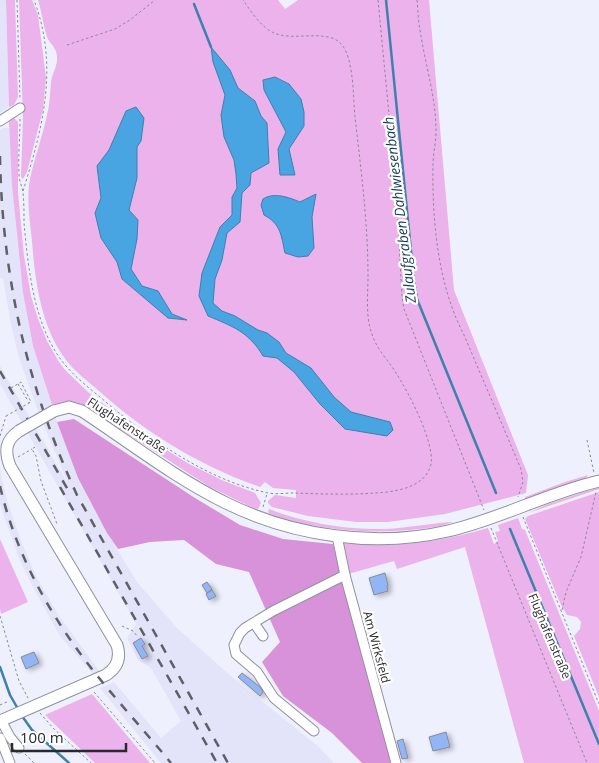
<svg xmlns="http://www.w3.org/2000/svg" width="599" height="763" font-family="'Open Sans',sans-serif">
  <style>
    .built { fill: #e3e4f9 }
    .green { fill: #ebb2eb }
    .forest { fill: #d892d9 }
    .water { fill: #48a5e1; stroke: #3f80ac }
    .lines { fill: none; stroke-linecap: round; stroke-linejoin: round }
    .stream { stroke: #3f80ac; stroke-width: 2.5 }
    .building { fill: #92b5f5; stroke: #848a96; filter: url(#shadow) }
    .minor-casing { stroke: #90909d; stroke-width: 11 }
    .major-casing { stroke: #90909d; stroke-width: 13 }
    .path { stroke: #898a93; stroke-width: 1; stroke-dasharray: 2.5 2.5; stroke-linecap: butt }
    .minor { stroke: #fff; stroke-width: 9 }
    .major { stroke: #fff; stroke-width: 11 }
    .rail { stroke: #5e5f67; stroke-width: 2.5; stroke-dasharray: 9 9; stroke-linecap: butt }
    .major-bridge-casing { stroke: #90909d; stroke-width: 13; stroke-linecap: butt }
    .path-bridge { stroke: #898a93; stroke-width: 1; stroke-dasharray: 2.5 2.5; stroke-linecap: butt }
    .major-bridge { stroke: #fff; stroke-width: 11 }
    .labels { text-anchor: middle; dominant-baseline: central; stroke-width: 4.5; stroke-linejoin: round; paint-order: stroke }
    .street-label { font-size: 12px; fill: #292a2f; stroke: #fff }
    .water-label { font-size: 14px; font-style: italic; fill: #133a53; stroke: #fff }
  </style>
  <defs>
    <filter id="shadow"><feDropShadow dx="3.5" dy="2" stdDeviation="2.5" flood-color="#0004"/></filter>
  </defs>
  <rect width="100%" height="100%" fill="#eff0fe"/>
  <g class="built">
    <path d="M0,0h6l3,107 -9,6z"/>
    <path d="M3,128h6l8,112 6,53 10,53 24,76 21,56 29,55 30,49 40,46 56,50 86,69 15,16h-173l-61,-75 14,-6 47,56 20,-17 -30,-53 -13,-8 -11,-22 9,-14 -136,-240v-18l68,118 -30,-73 -19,-53 -8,-33 -8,-47h-3v-148z"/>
    <path d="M0,470l7,30 14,41 16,37 22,38 41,56 -6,3 -34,-39 -26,-47 -14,-28 -20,-56z"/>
  </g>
  <g class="green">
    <path d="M6,0h9l3,97 -4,8 -5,2z"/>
    <path d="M19,0h13l6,15 8,63 -3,32 -16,62 -4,7 -2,-2 2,-60z"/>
    <path d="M38,0h240l7,9 13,-9h131l25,290 74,185 -2,18 -81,21 -57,8h-32l-48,-6 -36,-9 -4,-4v-2l7,-6 21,3v-8l-23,-2 -8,-6 -5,5c-60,-21 -114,-54 -161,-96 -11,-10 -24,-19 -33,-31 -25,-33 -31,-79 -34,-119 -2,-18 -5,-38 -3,-56 4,-24 13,-46 18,-70 3,-11 3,-22 4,-33 1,-9 7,-16 6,-26 -1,-9 -7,-12 -10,-19 -4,-12 -5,-25 -9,-37z"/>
    <path d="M11,118h3l4,4v71l6,63 7,40 7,23 9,22 12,21 6,8 23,22 61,47 40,25 35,17 31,12 6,10 -3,6 -5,-1 -43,-21 -129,-83 -14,-3 -15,4 -19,-59 -10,-53 -11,-108 -3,-63 -1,-3z"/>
    <path d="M588,475l-2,3 -61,21v-2l40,-15z"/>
    <path d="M599,487v2l-71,24 20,-9z"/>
    <path d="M599,492v205l-25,-61 6,-7 1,-7 -4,-5 -10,-2 -6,-10 -36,-86 3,-3z"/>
    <path d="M269,509c36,14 77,21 116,20 11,0 64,-8 68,-7 -11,4 -23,6 -34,7 -51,6 -101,1 -149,-15l-2,-2z"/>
    <path d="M518,518l4,11 3,1 74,181v52h-75l-59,-216 -68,22 -3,-8 -46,13 -5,-30 1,-1c49,5 97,-1 144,-15l6,16 4,-3 -3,-9 5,-1 -2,-6z"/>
    <path d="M0,539l28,63 -27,12 -1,-5z"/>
    <path d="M92,694l58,69h-55l-50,-48z"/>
  </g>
  <path class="forest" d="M74,419l121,79 45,27 43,14 50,5 58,219h-29l-30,-30 -49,-37 -21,-34 18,-20 -31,-70 -33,-8 -32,-24 -34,2 -32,7 -11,-16 -29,-55 -21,-56z"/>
  <g class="water">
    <path d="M211,47l19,23 8,18 17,13 6,15 6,7 2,40 -18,10 -1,12 -8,8 -2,29 -13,11 -5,27 -7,19 -2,24 9,8 13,5 23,14 9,3 12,9 7,11 25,15 23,29 17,15 39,10 3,8 -6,6 -42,-7 -25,-25 -26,-32 -17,-14 -14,-2c-14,-24 -31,-30 -55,-40l-9,-20 3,-23 18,-46 12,-12v-18l5,-9 -1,-14 -2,-14 -10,-23 -3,-22 4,-20 -12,-33z"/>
    <path d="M275,77l14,7 12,15 3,13v14l-15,23 6,26h-15l-2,-26 8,-17 -22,-42 -1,-10z"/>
    <path d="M136,107l8,11 -3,23 -4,6v31l-8,32 9,10 -1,19 -6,30 11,17 16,5 14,23 15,6 -19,-2 -46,-39 -5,-17 -16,-24 -6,-25 6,-15 -4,-32 12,-16 17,-39z"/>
    <path d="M316,194l-4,23 2,31 -6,8 -10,1 -13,-4c-4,-18 -4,-29 -21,-38l-3,-10 2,-6c11,-7 25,-2 37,3z"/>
  </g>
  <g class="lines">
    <g class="stream">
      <path d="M386,0l28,281 3,18 79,194"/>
      <path d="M194,4l17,43"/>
      <path d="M510,529l89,215"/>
      <path d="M0,667l10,28 8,14"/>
      <path d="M22,716l10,14 37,33"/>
    </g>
  </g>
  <g class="building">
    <path d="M385,573l3,12 -1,1 1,5 -14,4 -5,-17z"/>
    <path d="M207,582l5,7 -5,4 -5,-8z"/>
    <path d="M212,590l4,6 -7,4 -3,-6z"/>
    <path d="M141,638l4,6 -3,2 6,10 -6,3 -9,-16z"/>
    <path d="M34,652l5,11 -13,6 -5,-12z"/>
    <path d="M242,673l18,14 3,5 -3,4 -22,-19z"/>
    <path d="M446,732l4,15 -17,4 -4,-14z"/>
    <path d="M403,739l5,19 -6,1 -5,-18z"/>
  </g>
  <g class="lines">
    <g class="minor-casing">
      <g id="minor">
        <path d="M0,121l20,-13"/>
        <path d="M337,536l8,39 51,188"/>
        <path d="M254,623l9,13"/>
        <path d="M1,720l9,17 9,11"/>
        <path d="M314,731l-40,-33 -17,-26 -21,-18 -2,-9 6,-12 5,-5 28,-17 72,-36"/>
        <path d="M0,738l10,25"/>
      </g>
    </g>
    <g class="major-casing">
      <g id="major">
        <path d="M54,411l15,-4 13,4c47,31 93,67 144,92 67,33 149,45 222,28 52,-12 99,-38 151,-50"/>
        <path d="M0,721l106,-46c11,-7 15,-17 11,-30l-107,-179c-6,-16 -4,-26 9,-35"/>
      </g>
    </g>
    <g class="path">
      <path d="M17,0l3,100"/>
      <path d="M378,0l18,187 6,110 2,12 80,201"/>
      <path d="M417,0c1,10 1,20 3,30 5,34 16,67 16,101 0,12 -3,23 -3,34 -1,57 5,120 31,170l57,134 2,13 -5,15"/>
      <path d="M67,45l48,-16 15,-9 25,-20"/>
      <path d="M20,119c0,18 -2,37 -1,55 0,7 3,12 4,18 1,10 1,21 1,31 4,43 9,94 33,131 11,17 27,30 43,43 45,39 105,82 164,95 9,3 21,1 30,1 27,1 54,2 81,0 19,-1 51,-5 56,-29 4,-21 -23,-73 -35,-91 -7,-12 -18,-22 -23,-36 -8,-19 -5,-41 -5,-61 0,-53 -7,-106 -13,-159 -2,-20 -1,-57 -13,-72 -14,-18 -50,-2 -70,-13 -13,-7 -21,-21 -29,-32"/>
      <path d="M23,191c20,-64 36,-125 11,-191"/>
      <path d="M18,384l10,17"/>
      <path d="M11,388l10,-6 10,20 -2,1"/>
      <path d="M0,436l6,-20"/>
      <path d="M587,440l7,33"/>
      <path d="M35,447l-3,2 4,7 5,25 16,43"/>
      <path d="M18,457l14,-8"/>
      <path d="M263,507l4,-13"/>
      <path d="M523,517l76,187"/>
      <path d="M491,528l96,235"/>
      <path d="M562,610l4,-18 15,-35 15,-65"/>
      <path d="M0,616l19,65 9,17"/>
      <path d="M122,626l11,5 5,6"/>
      <path d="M94,692l61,71"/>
      <path d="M0,705l9,-4"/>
      <path d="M40,713l14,16 37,34"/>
      <path d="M25,754l9,9"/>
    </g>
    <use href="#minor" class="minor"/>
    <use href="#major" class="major"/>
    <g class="rail">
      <path d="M0,156c2,121 27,230 77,339l151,268"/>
      <path d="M0,371l68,119"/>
      <path d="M0,486c13,57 40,111 74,159 29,41 65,79 97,118"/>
      <path d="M60,487l157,276"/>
    </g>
    <g class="major-bridge-casing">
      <path id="major-bridge" d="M19,431l35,-20"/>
    </g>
    <path class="path-bridge" d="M6,416l23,-13 -1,-2"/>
    <use href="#major-bridge" class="major-bridge"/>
  </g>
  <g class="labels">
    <g class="street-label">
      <text transform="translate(127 425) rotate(33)">Flughafenstraße</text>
      <text transform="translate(550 636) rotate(67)">Flughafenstraße</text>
      <text transform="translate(377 647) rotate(75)">Am Wirksfeld</text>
    </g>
    <g class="water-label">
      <text transform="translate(399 210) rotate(-97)">Zulaufgraben Dahlwiesenbach</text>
    </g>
  </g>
  <path d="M12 743v8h114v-8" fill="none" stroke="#292a2f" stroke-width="2.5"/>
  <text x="20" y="743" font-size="15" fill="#292a2f" stroke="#ffffff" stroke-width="4" paint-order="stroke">100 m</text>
</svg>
